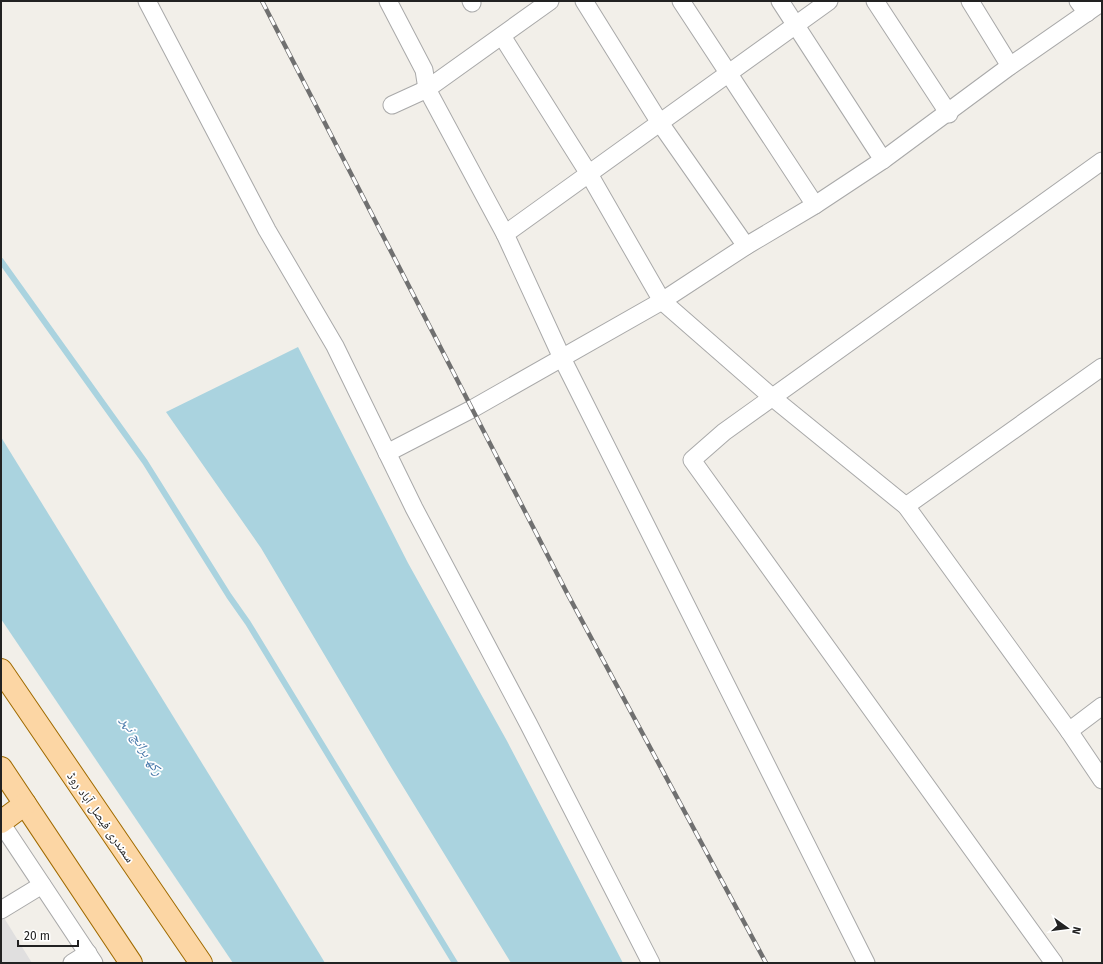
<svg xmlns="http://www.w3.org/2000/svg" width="1103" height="964" font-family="'Fira Sans','Noto Naskh Arabic',sans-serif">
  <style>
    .residential { fill: #e0dfdf }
    .water { fill: #aad3df }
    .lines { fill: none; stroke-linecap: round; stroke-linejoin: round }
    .stream { stroke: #aad3df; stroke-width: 6 }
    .street-casing { stroke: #a9a9a9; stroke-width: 19 }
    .primary-casing { stroke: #a06b00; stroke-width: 24 }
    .street { stroke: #fff; stroke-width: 17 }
    .primary { stroke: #fcd6a4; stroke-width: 22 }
    .rail-casing { stroke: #707070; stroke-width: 4.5 }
    .rail { stroke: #fff; stroke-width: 3; stroke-dasharray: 9; stroke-linecap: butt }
    .labels { text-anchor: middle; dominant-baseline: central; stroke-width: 3.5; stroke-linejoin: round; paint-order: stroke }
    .street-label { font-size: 13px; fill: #222; stroke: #fff }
    .water-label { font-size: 14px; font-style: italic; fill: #4a7aab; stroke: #fff }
  </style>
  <rect width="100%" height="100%" fill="#f2efe9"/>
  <path class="residential" d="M1,913l31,50h-31z"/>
  <g class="water">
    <path d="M298,347l110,216 99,178 116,222h-112l-120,-196 -130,-219 -95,-136z"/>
    <path d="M1,437l318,516 6,10h-92l-232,-344z"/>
  </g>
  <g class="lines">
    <path class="stream" d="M1,261l144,201 84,134 19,27 207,340"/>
    <g class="street-casing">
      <g id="street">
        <path d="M147,1l120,229 68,116 79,162 114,215 123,240"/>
        <path d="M388,1l36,69 3,19 78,145"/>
        <path d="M471,1l1,2"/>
        <path d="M584,1l76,122 86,123"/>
        <path d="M681,1l134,204"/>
        <path d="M780,1l103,159"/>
        <path d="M829,1l-324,233 57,124 304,605"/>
        <path d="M875,1l74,113"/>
        <path d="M970,1l40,65"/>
        <path d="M1078,1l9,12"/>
        <path d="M502,36l87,138 73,127 111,97 133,108 163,225 33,49"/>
        <path d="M392,105l35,-16 123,-88"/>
        <path d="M387,453l85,-44 190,-108 84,-55 69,-41 68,-45 127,-94 92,-64"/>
        <path d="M906,506l196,-139"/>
        <path d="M1069,731l33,-25"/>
        <path d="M1,823l93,140"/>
        <path d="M1,910l41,-25"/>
        <path d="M72,963l16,-10"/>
        <path d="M1054,963l-362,-503 32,-28 378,-271"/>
      </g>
    </g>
    <g class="primary-casing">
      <g id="primary">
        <path d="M1,670l200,293"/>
        <path d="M1,768l130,195"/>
        <path d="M1,822l24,-18"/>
      </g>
    </g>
    <use href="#street" class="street"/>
    <use href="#primary" class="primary"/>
    <g class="rail-casing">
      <path id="rail" d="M262,1l305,592 199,370"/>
    </g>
    <use href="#rail" class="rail"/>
  </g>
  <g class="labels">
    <g class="street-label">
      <text transform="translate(101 817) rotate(55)">سمندری فیصل آباد روڈ</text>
    </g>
    <g class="water-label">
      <text transform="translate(142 746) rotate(58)">رکھ برانچ نہر</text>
    </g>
  </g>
  <rect width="1103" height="964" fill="none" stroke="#222222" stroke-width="4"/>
  <g transform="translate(1067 928) rotate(104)" stroke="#ffffff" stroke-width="3" paint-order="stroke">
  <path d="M0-3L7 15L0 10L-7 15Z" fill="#222222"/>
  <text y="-6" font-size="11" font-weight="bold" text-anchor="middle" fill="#222222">N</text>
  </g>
  <path d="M18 940v6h60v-6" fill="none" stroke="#222222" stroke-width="2"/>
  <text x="24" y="940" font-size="12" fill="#222222" stroke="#ffffff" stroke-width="3" paint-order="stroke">20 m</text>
</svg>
